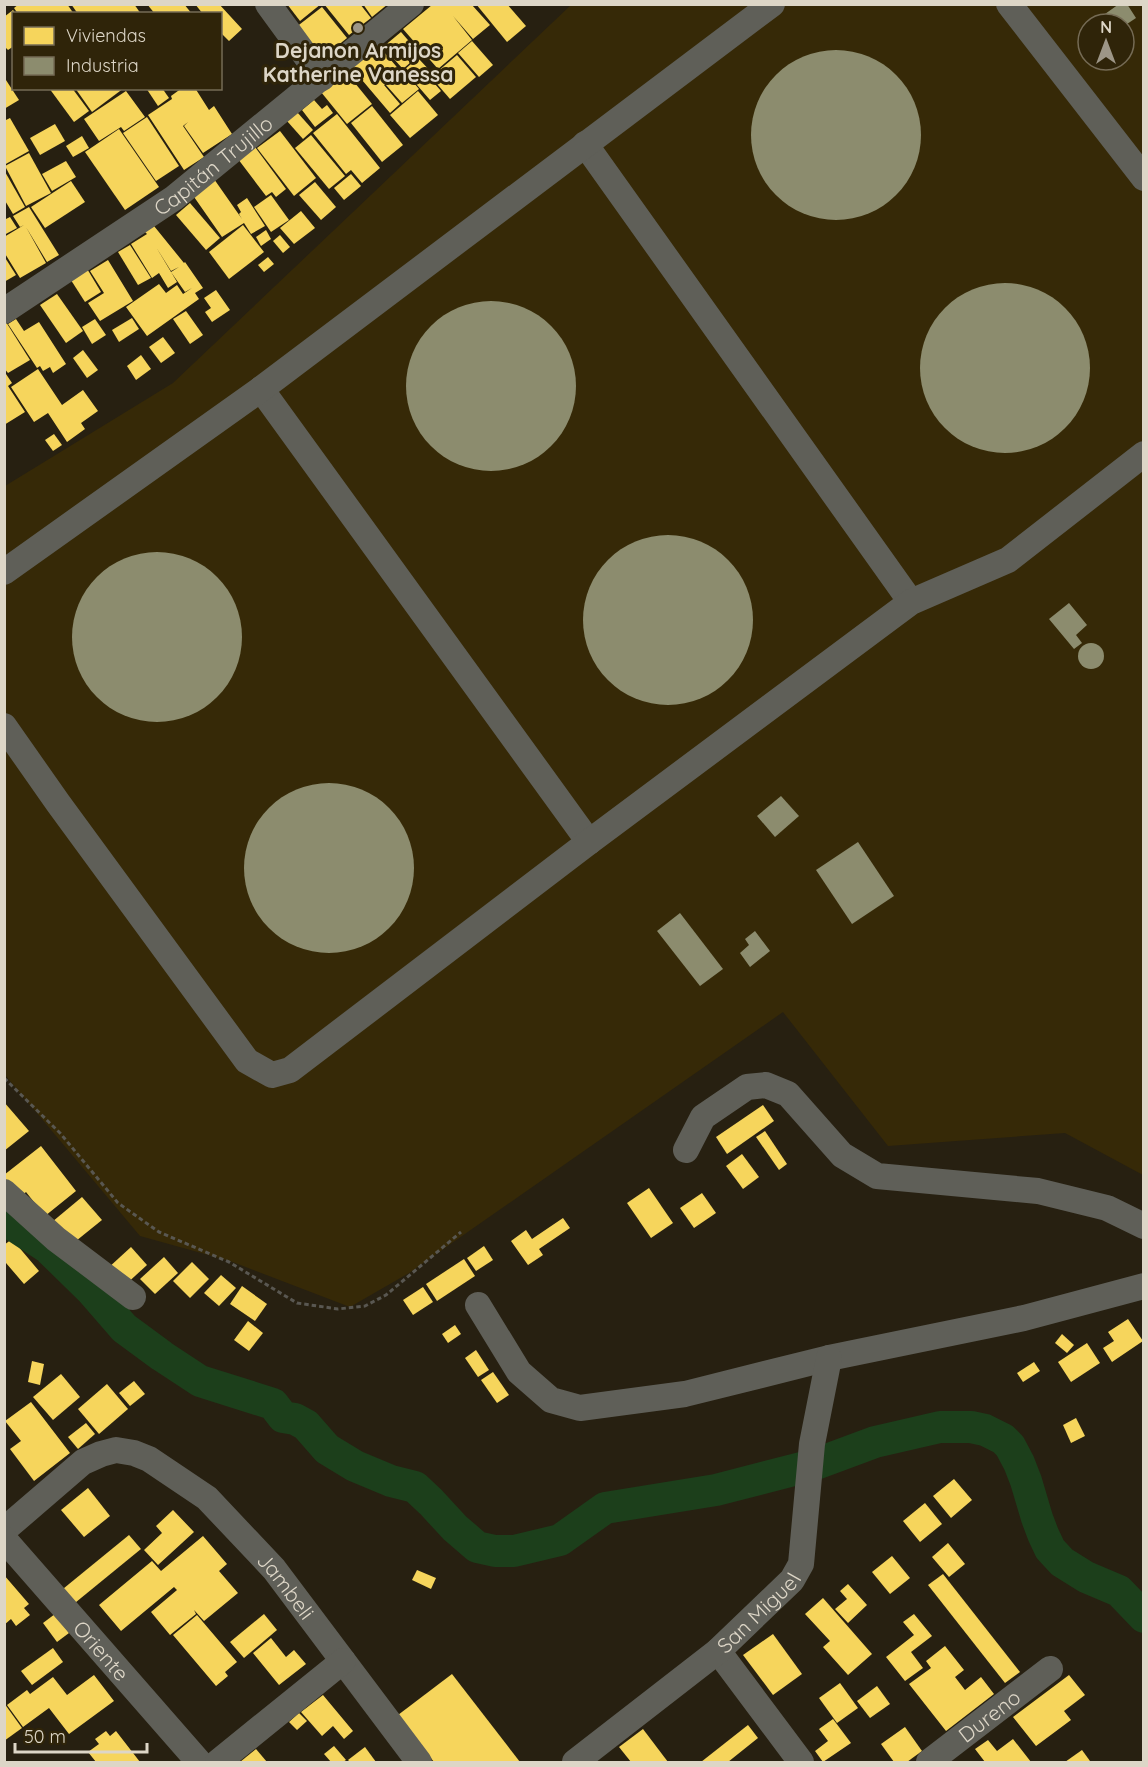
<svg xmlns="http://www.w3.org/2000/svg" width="1148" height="1767" font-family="Quicksand,sans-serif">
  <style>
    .built { fill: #362907; fill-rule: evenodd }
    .homes { fill: #f6d55c }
    .industry { fill: #8c8c6e }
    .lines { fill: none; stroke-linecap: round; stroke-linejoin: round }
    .river { stroke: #1c3f1b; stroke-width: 32 }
    .path { stroke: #595751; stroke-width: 3; stroke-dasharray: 4.5 3; stroke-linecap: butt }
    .minor { stroke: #5f5f58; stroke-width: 26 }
    .poi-dot { fill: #9d9687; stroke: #2f2409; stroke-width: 2 }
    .labels { text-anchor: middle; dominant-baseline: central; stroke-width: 6; stroke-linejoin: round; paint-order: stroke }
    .poi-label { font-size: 21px; font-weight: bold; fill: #ddd6c7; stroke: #2f2409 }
    .street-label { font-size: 21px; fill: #ddd6c7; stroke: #2f2409 }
  </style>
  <rect width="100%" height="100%" fill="#272011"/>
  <path class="built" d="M571,5h572v1170l-78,-42 -177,13 -105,-134 -374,261 -59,34 -120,-46 -90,-25 -135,-161v-589l168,-103zM1088,24h36v36h-36z"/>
  <g class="homes">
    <path d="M19,4h48l7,10h-56l-4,-6z"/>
    <path d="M71,4h63l7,10h-63z"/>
    <path d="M147,4h37l8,10h-37z"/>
    <path d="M195,4h24l23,25 -13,12 -9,-9v-18h-17z"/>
    <path d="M287,4h34l-21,17z"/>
    <path d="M324,4h36l11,14 -22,17z"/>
    <path d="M363,4h25l-16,13z"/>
    <path d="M476,4h31l19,22 -19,16z"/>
    <path d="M432,5h40l18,20 -17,14 -20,-23 19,24 -34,29 -35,-40z"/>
    <path d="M322,7l25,31 -27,22 -25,-32z"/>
    <path d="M13,10l3,4h-2v32l-6,4 -4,-4v-29z"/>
    <path d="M401,32l19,22 -17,15 -20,-22z"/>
    <path d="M472,41l21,24 -14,12 -21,-24z"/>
    <path d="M379,46l22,26 2,-2 16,19 -17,14 -16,-18 6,-6 -8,6 16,19 -10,9 -39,-46 10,-8 2,1z"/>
    <path d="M457,55l19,22 -26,22 -19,-22z"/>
    <path d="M418,58l15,16 -4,3 12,14 -11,9 -26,-30z"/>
    <path d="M346,72l26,32 -25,20 -26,-32z"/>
    <path d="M4,77l15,23 -15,9z"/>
    <path d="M49,88h23l17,23 -15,11z"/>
    <path d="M75,88h49l-32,24z"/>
    <path d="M146,88h16l7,10 -11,8z"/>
    <path d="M182,88h13l14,22 5,-4 18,28 -29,19 -19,-27 4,-4 -5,4 21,31 -20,13 -36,-55 24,-16 -1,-3z"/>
    <path d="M126,91l19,26 -21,14 -3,-4 -22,14 -15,-22z"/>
    <path d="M418,91l20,24 -28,23 -20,-23z"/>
    <path d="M314,100l8,9 5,-4 6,8 -18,14 -13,-17z"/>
    <path d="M372,106l31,39 -21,17 -31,-39z"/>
    <path d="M297,112l16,18 -10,9 -16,-18z"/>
    <path d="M337,114l43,54 -18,15 -11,-13 -5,4 -33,-41z"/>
    <path d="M147,117l32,49 -23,15 -33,-48z"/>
    <path d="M10,118l19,33 -25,14v-44z"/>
    <path d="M55,124l10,17 -25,14 -10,-17z"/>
    <path d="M119,129l40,58 -34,23 -40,-58z"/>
    <path d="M280,131l36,47 -22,18 -37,-48z"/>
    <path d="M311,135l34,41 -16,13 -34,-41z"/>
    <path d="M82,136l7,12 -16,9 -7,-11z"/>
    <path d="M255,147l31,42 -10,8 -4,-5 -6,4 -28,-37z"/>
    <path d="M29,153l22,40 -25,13 -21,-40z"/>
    <path d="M66,161l10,16 -24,14 -10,-17z"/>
    <path d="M4,170l21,37 -12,7 -9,-15z"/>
    <path d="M351,174l10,12 -17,14 -10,-12z"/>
    <path d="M214,179l28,40 -3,-5 2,-2 -4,-7 10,-7 18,28 -14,8 -7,-11 -22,14 -30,-43z"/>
    <path d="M71,181l14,21 -40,26 -14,-21z"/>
    <path d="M315,182l21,25 -15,13 -22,-25z"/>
    <path d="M271,195l18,25 -18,12 -17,-25z"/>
    <path d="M190,203l30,35 -14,12 -30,-35z"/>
    <path d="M29,207l30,48 -12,7 -21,-35 20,36 -26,15 -16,-26v-15l20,-12 -4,2 -7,-11z"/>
    <path d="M301,211l14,17 -21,16 -14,-16z"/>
    <path d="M10,217l7,11 -13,7v-15z"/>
    <path d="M243,225l21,27 -35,27 -20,-27z"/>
    <path d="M154,226l30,37 1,-1 18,26 -8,5 4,6 -52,37 -21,-29 33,-23 7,9 11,-8 6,9 9,-6 -7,4 -14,-20 8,-5 -8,4 -15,-24 21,35 -9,6 -9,-15 -7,5 -21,-34 16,-10 -2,-2z"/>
    <path d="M266,230l5,9 -10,7 -5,-9z"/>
    <path d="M280,235l10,12 -7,6 -10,-12z"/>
    <path d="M130,245l21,33 -13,7 -20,-33z"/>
    <path d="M4,256l12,19 -12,7z"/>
    <path d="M268,257l6,7 -10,8 -6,-7z"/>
    <path d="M108,260l25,41 -33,20 -12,-18 16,-10 -14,-22z"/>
    <path d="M86,267l15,25 -16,10 -16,-25z"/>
    <path d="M216,290l14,20 -18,12 -7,-10 6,-4 -7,-10z"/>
    <path d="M57,294l26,37 -17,12 -26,-38z"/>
    <path d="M186,311l17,24 -13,9 -17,-25z"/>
    <path d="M132,318l7,11 -20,13 -7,-12z"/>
    <path d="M16,319l8,12 15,-9 27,42 -13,9 -3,-6 -7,4 -3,-5 -3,2 -29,-44z"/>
    <path d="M95,319l11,16 -14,9 -10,-17z"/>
    <path d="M6,322l24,38 -22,13 -4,-5v-45z"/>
    <path d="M163,337l12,16 -14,10 -12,-16z"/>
    <path d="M83,350l15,20 -11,8 -14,-20z"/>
    <path d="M141,355l10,14 -15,11 -9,-14z"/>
    <path d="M38,369l24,36 21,-15 15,21 -17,12 4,6 -18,13 -19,-29 -14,9 -23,-35z"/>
    <path d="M4,371l8,12 -4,3 17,26 -21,13z"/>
    <path d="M54,434l8,11 -9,6 -8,-11z"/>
    <path d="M4,1102l25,29 -25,20z"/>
    <path d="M763,1105l11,16 -47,33 -11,-17z"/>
    <path d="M765,1131l22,33 -8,6 -23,-33z"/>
    <path d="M41,1146l35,45 -31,25 -19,-24 -8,7 -14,-17v-7z"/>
    <path d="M742,1154l17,23 -16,12 -17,-23z"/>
    <path d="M649,1188l24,35 -22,15 -24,-35z"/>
    <path d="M702,1193l14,20 -22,15 -14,-20z"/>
    <path d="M82,1197l20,23 -31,25 -19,-23z"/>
    <path d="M563,1218l7,10 -31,21 4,6 -15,10 -17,-24 15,-11 6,9z"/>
    <path d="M12,1239l27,32 -15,13 -18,-21 -2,1v-19z"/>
    <path d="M484,1246l9,14 -17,11 -9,-13z"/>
    <path d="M131,1247l16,18 -24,22 -16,-18z"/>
    <path d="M164,1257l14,16 -23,21 -15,-15z"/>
    <path d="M464,1259l11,17 -38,25 -11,-17z"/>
    <path d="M192,1262l17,17 -19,19 -17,-17z"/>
    <path d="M221,1275l15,13 -17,18 -15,-13z"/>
    <path d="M242,1286l25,18 -12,17 -25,-17z"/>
    <path d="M423,1287l10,15 -20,13 -10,-15z"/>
    <path d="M1128,1319l15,22 -31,21 -9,-14 11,-7 -6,-9z"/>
    <path d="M248,1321l15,12 -14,18 -15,-11z"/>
    <path d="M455,1325l6,9 -13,9 -6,-9z"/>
    <path d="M1062,1334l12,11 -7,8 -12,-10z"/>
    <path d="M1087,1343l13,20 -29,19 -13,-20z"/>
    <path d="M476,1350l13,20 -11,7 -13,-19z"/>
    <path d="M32,1361l12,3 -4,21 -12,-3z"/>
    <path d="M1034,1362l6,9 -17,11 -6,-9z"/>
    <path d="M493,1372l16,23 -12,8 -16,-23z"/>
    <path d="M61,1374l19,23 -27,23 -20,-23z"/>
    <path d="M134,1381l11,13 -15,12 -11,-13z"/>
    <path d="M107,1384l21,25 -29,25 -21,-25z"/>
    <path d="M31,1402l39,51 -36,28 -24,-32 11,-8 -16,-20z"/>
    <path d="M1076,1418l9,18 -14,7 -8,-18z"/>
    <path d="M86,1423l9,11 -17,15 -10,-12z"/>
    <path d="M954,1479l18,21 -21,18 -18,-22z"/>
    <path d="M88,1488l22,28 -26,21 -23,-27z"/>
    <path d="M925,1503l17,21 -22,18 -17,-21z"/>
    <path d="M173,1510l21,22 -36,33 -14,-15 18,-17 -6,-7z"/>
    <path d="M129,1535l12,14 -71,58 -12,-14z"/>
    <path d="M203,1536l24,28 -8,7 19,22 -34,28 -10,-11 2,4 -26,21 -19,-23 26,-22 -3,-3 -53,44 -22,-26 53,-44 9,10z"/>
    <path d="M948,1543l17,21 -16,13 -17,-20z"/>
    <path d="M892,1556l18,22 -20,16 -18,-22z"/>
    <path d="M417,1570l19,8 -5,11 -19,-9z"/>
    <path d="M943,1574l77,98 -15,11 -77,-98z"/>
    <path d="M4,1575l25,29 -5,4 6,7 -14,11 -5,-7 -7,6z"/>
    <path d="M848,1584l19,21 -19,18 -13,-14 12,-10 -7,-8z"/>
    <path d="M823,1598l49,56 -24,21 -25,-28 7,-6 -25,-27z"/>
    <path d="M55,1614l14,19 -12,9 -14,-19z"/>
    <path d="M264,1614l13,16 -33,28 -14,-16z"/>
    <path d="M914,1614l18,22 -21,16 12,16 -18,13 -19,-24 28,-22 -11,-13z"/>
    <path d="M197,1615l40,47 -12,10 3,4 -12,10 -43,-51z"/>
    <path d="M773,1634l29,40 -29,21 -30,-40z"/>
    <path d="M271,1638l15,19 8,-7 12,14 -27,21 -26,-32z"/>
    <path d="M945,1646l19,24 -9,7 10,13 16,-13 13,17 -48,37 -37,-47 22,-16 -5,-7z"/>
    <path d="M53,1648l10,14 -31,23 -11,-14z"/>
    <path d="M452,1674l68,88h-86l-36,-47z"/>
    <path d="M94,1675l20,26 -45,33 -20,-26 -26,19 -16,-22 20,-15 3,4 23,-17 14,18z"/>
    <path d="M1069,1675l16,20 -21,16 7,9 -35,26 -23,-29z"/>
    <path d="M840,1683l18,25 -21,15 -18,-25z"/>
    <path d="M877,1686l13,18 -20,14 -13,-17z"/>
    <path d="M323,1695l30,36 -9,8 -11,-13 -11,10 -21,-24z"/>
    <path d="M4,1703l18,25 -18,13z"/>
    <path d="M299,1713l8,8 -10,9 -8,-8z"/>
    <path d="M833,1719l18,24 -28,19 -8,-11 13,-10 -9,-12z"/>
    <path d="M748,1725l10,13 -30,24h-27z"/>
    <path d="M905,1727l17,24 -15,11h-13l-13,-18z"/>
    <path d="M643,1729l25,33h-37l-12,-15z"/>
    <path d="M106,1731l4,5 6,-5 24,31h-44l-8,-10 11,-8 -4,-5z"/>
    <path d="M1013,1739l18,23h-46l-10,-13 13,-9 9,11z"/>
    <path d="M334,1746l12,14 -3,2h-12l-7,-8z"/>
    <path d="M365,1747l11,15h-26l-2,-2z"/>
    <path d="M256,1749l11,13h-27z"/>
    <path d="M1082,1750l8,11 -2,1h-23z"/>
  </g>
  <g class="industry">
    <path d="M1119,4h8l9,14 -12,8v-2h-13l-6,-10z"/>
    <circle cx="836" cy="135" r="85"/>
    <circle cx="1005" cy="368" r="85"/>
    <circle cx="491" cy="386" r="85"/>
    <circle cx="668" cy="620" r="85"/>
    <circle cx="157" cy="637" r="85"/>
    <path d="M1069,603l18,22 -11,10 6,8 -8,6 -25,-30z"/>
    <circle cx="1091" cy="656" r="13"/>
    <circle cx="329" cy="868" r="85"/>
    <path d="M781,796l18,20 -24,21 -18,-21z"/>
    <path d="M858,842l36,54 -42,28 -36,-54z"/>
    <path d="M680,913l43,56 -23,17 -43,-55z"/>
    <path d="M755,931l15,20 -20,16 -10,-14 9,-8 -4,-6z"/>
  </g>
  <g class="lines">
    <path class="river" d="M4,1219l44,29 43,42 33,38 38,28 38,25 73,23 10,13 12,2 11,6 21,24 28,17 36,15 24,6 16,15 24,26 22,19 18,4h19l46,-11 45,-32 111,-18 97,-25 62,-23 65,-15h31l14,3 18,9 7,7 9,17 7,18 11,37 6,16 7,15 12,13 24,15 33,14 25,26"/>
    <path class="path" d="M4,1078l56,55 58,70 41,29 70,30 68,41 41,6 27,-3 21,-11 75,-63"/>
    <g class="minor">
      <path d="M268,4l54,74"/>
      <path d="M1009,4l135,174"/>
      <path d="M585,144l326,458"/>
      <path id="s1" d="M4,311l170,-113 237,-194"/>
      <path d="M261,389l328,453"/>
      <path d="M4,572l257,-183 511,-385"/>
      <path d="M4,726l54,77 189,258 25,14 18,-5 299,-228 322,-240 97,-42 136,-106"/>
      <path d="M686,1150l17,-33 44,-30 19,-2 22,9 54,61 35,21 161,15 69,17 37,18"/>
      <path d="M4,1192l52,47 77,58"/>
      <path d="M478,1305l41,67 32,28 29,8 105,-14 144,-36 195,-40 120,-32"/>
      <path id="s2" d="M4,1530l79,-68 18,-8 15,-4 18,3 15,6 58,39 67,71 145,193"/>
      <path id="s3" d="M4,1539l195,223"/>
      <path d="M718,1651l83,111"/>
      <path d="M218,1762l125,-101"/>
      <path id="s4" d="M575,1762l143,-111 74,-71 9,-16 11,-120 17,-86"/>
      <path id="s5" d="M929,1762l121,-93"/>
    </g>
  </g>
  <circle class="poi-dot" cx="358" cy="28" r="6"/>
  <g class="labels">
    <g class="poi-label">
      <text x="358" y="50">Dejanon Armijos<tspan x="358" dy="24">Katherine Vanessa</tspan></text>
    </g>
    <g class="street-label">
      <text stroke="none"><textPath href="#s1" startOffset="255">Capitán Trujillo</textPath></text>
      <text stroke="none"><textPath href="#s2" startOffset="362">Jambeli</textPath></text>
      <text stroke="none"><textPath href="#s4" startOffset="237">San Miguel</textPath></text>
      <text stroke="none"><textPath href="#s3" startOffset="148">Oriente</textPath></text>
      <text stroke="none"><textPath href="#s5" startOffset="76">Dureno</textPath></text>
    </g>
  </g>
  <rect width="1148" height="1767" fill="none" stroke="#ddd6c7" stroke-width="12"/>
  <rect x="12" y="12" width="210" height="78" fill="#2f2409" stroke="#756b55" stroke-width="1.5"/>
  <rect x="24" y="27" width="30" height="18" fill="#f6d55c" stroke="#756b55" stroke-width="1.5"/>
  <text x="66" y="42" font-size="18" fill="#ddd6c7">Viviendas</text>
  <rect x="24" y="57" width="30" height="18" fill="#8c8c6e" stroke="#756b55" stroke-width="1.5"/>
  <text x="66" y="72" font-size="18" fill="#ddd6c7">Industria</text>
  <g transform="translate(1106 42)"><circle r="28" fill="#2f2409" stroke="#756b55" stroke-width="1.5"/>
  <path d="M0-4.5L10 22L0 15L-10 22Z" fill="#9d9687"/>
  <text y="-9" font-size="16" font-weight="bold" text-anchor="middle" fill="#ddd6c7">N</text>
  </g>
  <path d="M15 1743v9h132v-9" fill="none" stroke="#ddd6c7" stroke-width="3"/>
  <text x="24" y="1743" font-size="18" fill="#ddd6c7" stroke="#2f2409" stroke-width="4.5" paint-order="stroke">50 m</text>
</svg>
